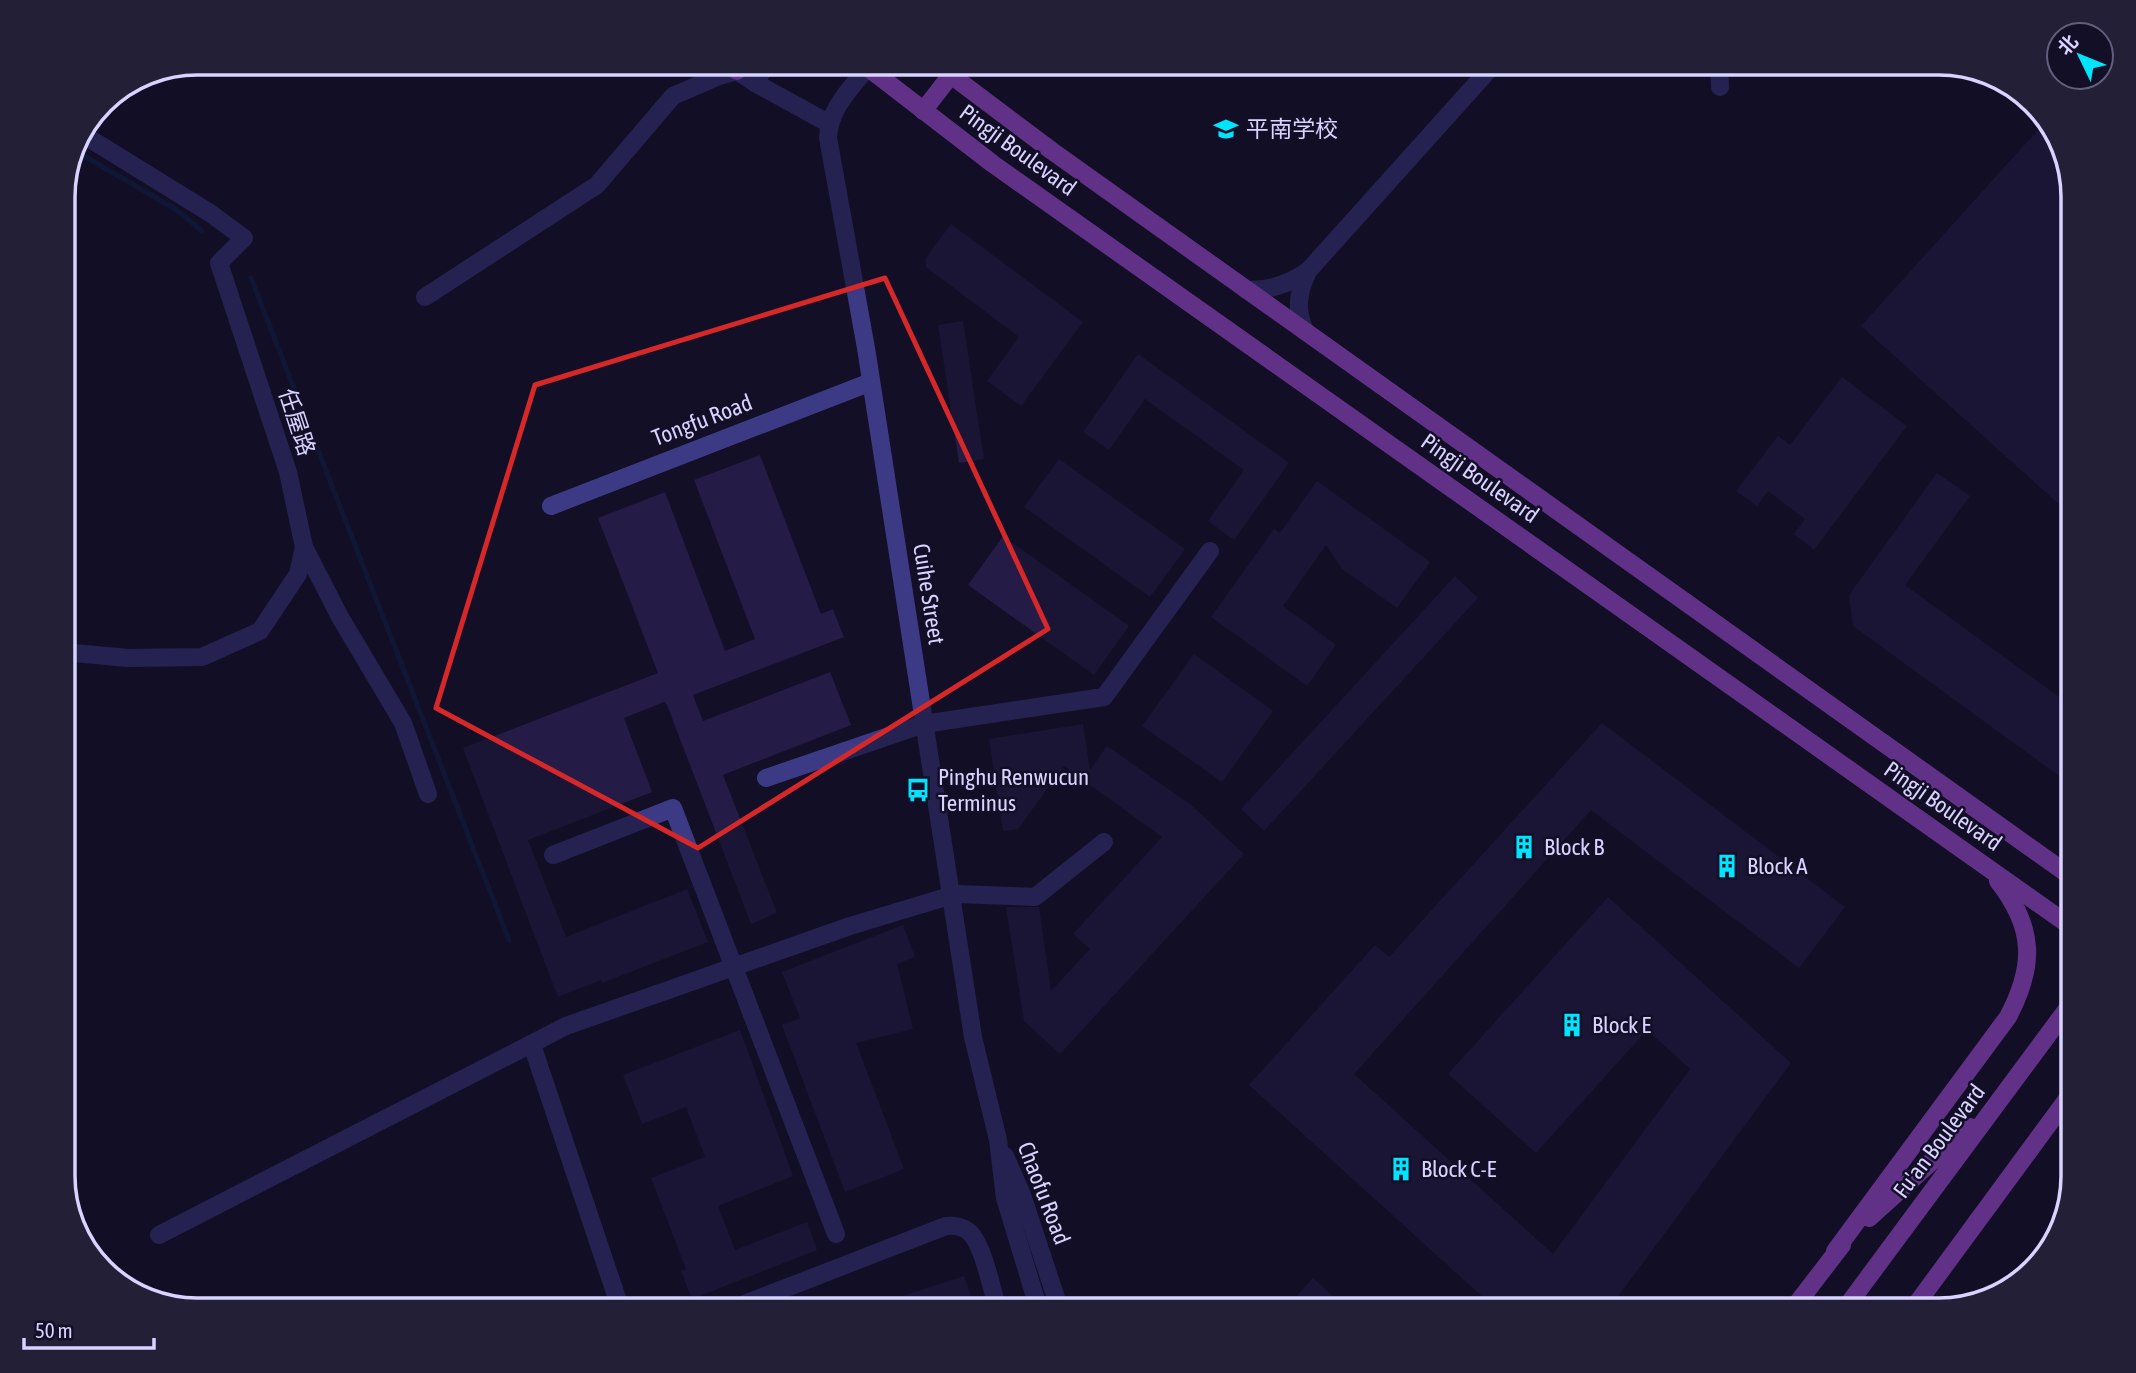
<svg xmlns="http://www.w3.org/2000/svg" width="2136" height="1373" font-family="'Asap Condensed','Noto Sans SC',sans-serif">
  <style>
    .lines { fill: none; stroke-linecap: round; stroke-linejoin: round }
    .stream { stroke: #0c2248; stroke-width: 5 }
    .building { fill: #241b47 }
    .minor { stroke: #3d3a85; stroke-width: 18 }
    .major { stroke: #c25bff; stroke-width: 18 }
    .marked { fill: none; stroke: #d62828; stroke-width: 5; stroke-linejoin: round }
    .labels { text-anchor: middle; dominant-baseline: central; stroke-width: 5; stroke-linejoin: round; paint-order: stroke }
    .poi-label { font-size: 23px; fill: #d9d4ff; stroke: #130f26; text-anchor: start }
    .street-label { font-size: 23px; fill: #d9d4ff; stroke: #130f26 }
    .rim { fill: none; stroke: #d9d4ff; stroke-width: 3.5 }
  </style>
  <rect width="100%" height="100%" fill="#130f26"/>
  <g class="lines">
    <g class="stream">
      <path d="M79,153l98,57 25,21"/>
      <path d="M251,278l258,662"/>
    </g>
  </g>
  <g class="building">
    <path d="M2046,121l9,10 18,66v320l-212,-191z"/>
    <path d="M951,224l132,98 -62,84 -34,-25 32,-44 -93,-70 -1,-8z"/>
    <path d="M963,321l21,138 -25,4 -21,-138z"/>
    <path d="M1138,354l151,109 -55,77 -26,-19 36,-51 -99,-71 -36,51 -26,-18z"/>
    <path d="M1842,377l65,49 -93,124 -20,-16 11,-15 -37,-28 -11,15 -21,-15 42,-55 12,9z"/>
    <path d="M760,455l61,159 12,-5 11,28 -151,58 10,26 127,-49 21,53 -128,50 54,138 -26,11 -84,-219 -3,-3 -40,16 28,74 -124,48 38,97 121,-48 21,53 -106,41 -1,-3 -43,17 -95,-249 195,-75 -60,-155 67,-26 60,159 30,-12 -61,-159z"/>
    <path d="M1059,459l126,90 -35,48 -126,-90z"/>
    <path d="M1937,473l33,23 -65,89 168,122v79l-220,-160 -4,-31z"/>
    <path d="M1317,481l113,81 -33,46 -55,-39 -16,-24 -43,61 53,39 -29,41 -96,-69 63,-88 6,4z"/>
    <path d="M1003,536l126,90 -35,49 -126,-90z"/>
    <path d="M1455,576l23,22 -214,233 -23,-22z"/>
    <path d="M1194,654l79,57 -51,71 -80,-56z"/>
    <path d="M1602,723l243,184 -46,61 -208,-158 -237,264 199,180 137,-185 -43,-39 -111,123 -88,-79 160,-177 183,166 -183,247h-111l-248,-225 126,-140 14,12z"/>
    <path d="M1083,724l7,46 17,-24 84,59 53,49 -184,200 -36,-33 -18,-114h33l12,84 39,-42 -17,-15 89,-97 -98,-71 -46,63 -15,2 -14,-92z"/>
    <path d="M903,925l12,32 -18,7 16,65 -57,14 48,126 -59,23 -63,-167 18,-7 -18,-46z"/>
    <path d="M740,1030l53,146 -75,30 17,44 72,-28 10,28 -125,49 -11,-28 5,-2 -35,-91 54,-21 -19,-50 -44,17 -19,-49z"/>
    <path d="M964,1276l9,26 -24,8h-80v-3z"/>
    <path d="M1313,1278l35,32h-64z"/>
  </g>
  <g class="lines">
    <g class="minor">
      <path d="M1719,63l1,24"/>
      <path d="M868,67c-18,22 -39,42 -40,71l38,210 107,689 25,103 7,58 34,112"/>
      <path d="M737,71l18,12 73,40"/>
      <path d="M755,83l12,-20"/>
      <path d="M97,115l21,-23"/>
      <path d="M87,137l123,76 34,25 -25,25 69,209 16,75 36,70 63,106 25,71"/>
      <path d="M1246,290c23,1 43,-6 62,-19l187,-208"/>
      <path d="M425,297l172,-112 76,-89 46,-20 18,-5"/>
      <path d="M1305,331c-10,-22 -7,-38 3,-60"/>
      <path d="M551,506l320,-124"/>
      <path d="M63,652l65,6 74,-1 58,-26 38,-57 6,-27"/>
      <path d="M766,778l158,-54 180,-27 106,-146"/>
      <path d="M553,855l120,-47 163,426"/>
      <path d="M532,1045l89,265"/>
      <path d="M1005,1156l17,39 38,115"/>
      <path d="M159,1235l407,-209 284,-100 106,-32 79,3 69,-55"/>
      <path d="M729,1310l217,-84c8,-1 15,0 22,5 15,11 24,60 30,79"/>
    </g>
    <g class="major">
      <path d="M737,63v8"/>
      <path d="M862,63l131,101 1080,764"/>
      <path d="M935,63l117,88 1021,727"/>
      <path d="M923,111l28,-36"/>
      <path d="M1869,1218l101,-91"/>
      <path d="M1835,1251l173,-234c27,-51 27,-89 -10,-136"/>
      <path d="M1792,1310l50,-65"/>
      <path d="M1844,1310l229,-309"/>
      <path d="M1912,1310l161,-219"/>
    </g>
  </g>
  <path d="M0 0H2136V1373H0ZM885,278l163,351 -350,219 -262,-140 99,-323z" fill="#130f26" fill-opacity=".55" fill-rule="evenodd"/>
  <path class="marked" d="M885,278l163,351 -350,219 -262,-140 99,-323z"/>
  <defs>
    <g id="school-bare" transform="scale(1.89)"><path d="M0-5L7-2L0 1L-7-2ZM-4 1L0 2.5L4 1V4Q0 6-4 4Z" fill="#00e5ff" stroke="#130f26" stroke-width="2.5" paint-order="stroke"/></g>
    <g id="bus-bare" transform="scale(1.89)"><path d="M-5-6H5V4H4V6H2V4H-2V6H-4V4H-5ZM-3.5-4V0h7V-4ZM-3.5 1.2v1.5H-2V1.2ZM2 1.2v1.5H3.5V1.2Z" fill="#00e5ff" stroke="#130f26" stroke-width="2.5" paint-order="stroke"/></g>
    <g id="building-bare" transform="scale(1.89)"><path d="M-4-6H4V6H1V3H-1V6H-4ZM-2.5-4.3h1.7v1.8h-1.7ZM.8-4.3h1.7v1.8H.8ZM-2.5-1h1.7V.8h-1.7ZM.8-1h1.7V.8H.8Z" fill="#00e5ff" stroke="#130f26" stroke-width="2.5" paint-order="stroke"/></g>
  </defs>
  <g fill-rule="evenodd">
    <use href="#school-bare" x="1226" y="129"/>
    <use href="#bus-bare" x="918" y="790"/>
    <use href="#building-bare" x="1524" y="847"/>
    <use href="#building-bare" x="1727" y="866"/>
    <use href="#building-bare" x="1572" y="1025"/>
    <use href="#building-bare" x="1401" y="1169"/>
  </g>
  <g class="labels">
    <g class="poi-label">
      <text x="1246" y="129">平南学校</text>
      <text x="938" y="777">Pinghu Renwucun<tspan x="938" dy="26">Terminus</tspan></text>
      <text x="1544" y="847">Block B</text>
      <text x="1747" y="866">Block A</text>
      <text x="1592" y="1025">Block E</text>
      <text x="1421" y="1169">Block C-E</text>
    </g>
    <g class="street-label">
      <text transform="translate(1018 150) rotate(36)">Pingji Boulevard</text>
      <text transform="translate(702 420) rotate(-21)">Tongfu Road</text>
      <text transform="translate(297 422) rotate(72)">任屋路</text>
      <text transform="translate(1480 478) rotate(35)">Pingji Boulevard</text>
      <text transform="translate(929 594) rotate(81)">Cuihe Street</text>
      <text transform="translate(1943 806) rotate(35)">Pingji Boulevard</text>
      <text transform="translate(1939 1141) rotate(-53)">Fu'an Boulevard</text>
      <text transform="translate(1044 1193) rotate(69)">Chaofu Road</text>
    </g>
  </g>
  <path d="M0 0H2136V1373H0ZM197 75H1939A122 122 0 0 1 2061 197V1176A122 122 0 0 1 1939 1298H197A122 122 0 0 1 75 1176V197A122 122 0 0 1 197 75Z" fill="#231f37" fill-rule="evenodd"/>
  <path class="rim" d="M197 75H1939A122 122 0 0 1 2061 197V1176A122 122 0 0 1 1939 1298H197A122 122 0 0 1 75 1176V197A122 122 0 0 1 197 75Z"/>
  <g transform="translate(2080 56) rotate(313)"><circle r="33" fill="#130f26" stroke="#625e7d" stroke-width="2"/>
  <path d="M0-5L12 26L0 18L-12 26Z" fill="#00e5ff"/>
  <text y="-10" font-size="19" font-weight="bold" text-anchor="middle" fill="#d9d4ff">北</text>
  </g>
  <path d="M24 1338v10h130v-10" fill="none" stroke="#d9d4ff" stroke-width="3.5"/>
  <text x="35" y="1338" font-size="21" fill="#d9d4ff" stroke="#130f26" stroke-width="5" paint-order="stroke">50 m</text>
</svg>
